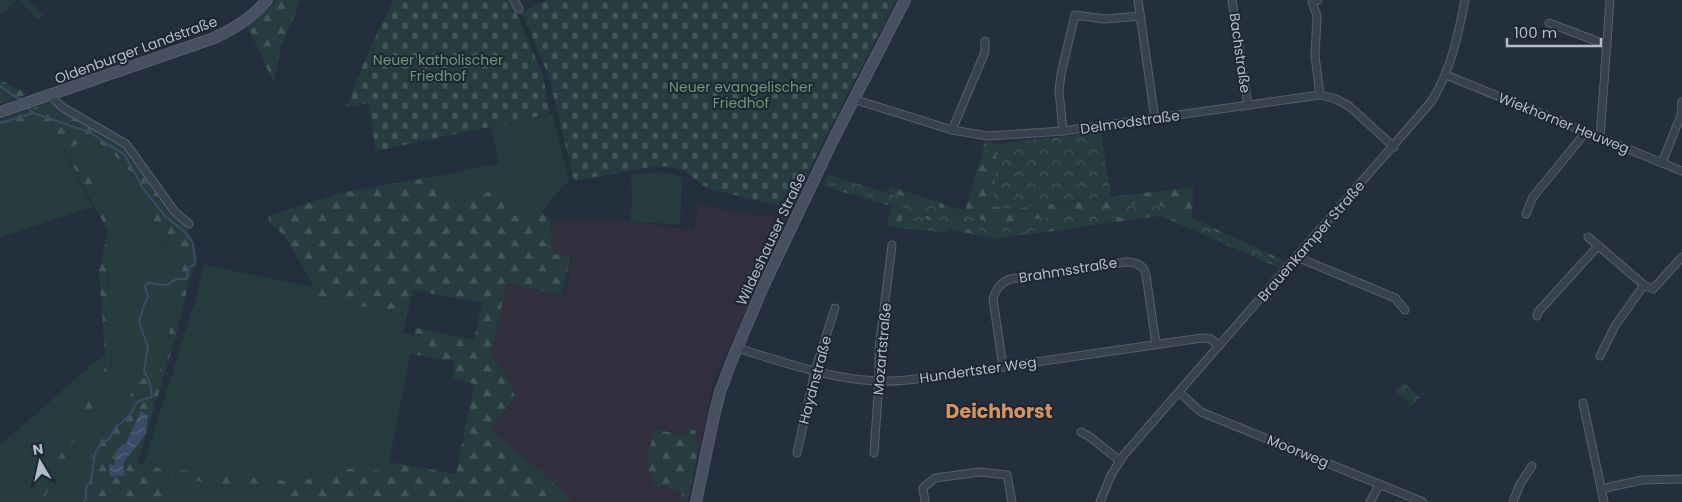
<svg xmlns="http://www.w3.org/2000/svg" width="1682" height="502" font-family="Poppins,sans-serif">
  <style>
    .medical { fill: #32303f }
    .green { fill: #263c3f }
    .forest { fill: url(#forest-firs); fill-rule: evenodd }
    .cemetery { fill: url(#cemetery-stones) }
    .park { fill: url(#park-crowns) }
    .water { fill: url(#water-waves) }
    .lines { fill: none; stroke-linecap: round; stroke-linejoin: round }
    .stream { stroke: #394c67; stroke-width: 2 }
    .minor-casing { stroke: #565f6c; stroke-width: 9 }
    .secondary-casing { stroke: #565f6c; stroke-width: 12 }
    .minor { stroke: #38414e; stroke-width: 7 }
    .secondary { stroke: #465061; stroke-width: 10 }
    .labels { text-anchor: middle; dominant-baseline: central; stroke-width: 4; stroke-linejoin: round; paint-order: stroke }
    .street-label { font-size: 14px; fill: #b4bcc9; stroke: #1d2633 }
    .park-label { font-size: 14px; fill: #6b9a76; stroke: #1d2633 }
    .district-label { font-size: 19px; font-weight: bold; fill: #d59563; stroke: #1d2633 }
  </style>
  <defs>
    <pattern id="forest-firs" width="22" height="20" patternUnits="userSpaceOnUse" patternTransform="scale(1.25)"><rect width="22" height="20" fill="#263c3f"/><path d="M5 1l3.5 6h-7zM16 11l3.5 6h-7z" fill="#435659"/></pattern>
    <pattern id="cemetery-stones" width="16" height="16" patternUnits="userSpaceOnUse" patternTransform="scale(1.25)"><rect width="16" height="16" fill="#263c3f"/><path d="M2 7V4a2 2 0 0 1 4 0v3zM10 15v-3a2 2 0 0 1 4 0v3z" fill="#435659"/></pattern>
    <pattern id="park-crowns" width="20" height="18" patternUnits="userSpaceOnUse" patternTransform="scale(1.25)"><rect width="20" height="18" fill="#263c3f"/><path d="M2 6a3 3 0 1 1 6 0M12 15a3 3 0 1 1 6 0" fill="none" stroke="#435659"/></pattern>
    <pattern id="water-waves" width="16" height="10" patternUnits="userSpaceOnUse" patternTransform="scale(1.25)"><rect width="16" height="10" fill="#394c67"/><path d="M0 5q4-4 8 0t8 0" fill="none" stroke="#53647b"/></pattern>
  </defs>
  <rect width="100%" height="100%" fill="#242f3e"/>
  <path class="medical" d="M699,204l52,11h39l-32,62 -19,50 -25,51 -26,124h-116l-14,-15 -68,-58 25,-32 -7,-19 -18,-24 17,-71 59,13 6,-40 -20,-2v-34l86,2 56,9z"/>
  <g class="green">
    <path d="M0,0h27l17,16 -7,3 -19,-19 -18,15z"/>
    <path d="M553,114l16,66 -28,32 -18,4h-17l-5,-26 -56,9 -4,-24 58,-11 -8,-38z"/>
    <path d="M33,121l12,3 7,4 41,79 -93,31v-109l20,-6z"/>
    <path d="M85,139l14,3 21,19 26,32 7,13 3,28 6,10 13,5 8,11 -2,26 -20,80 -4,10 -17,3 -29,49 -12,6 -9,18 3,15 -4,15 -10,20h-37l68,-128 2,-12 -4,-100 5,-34 -4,-12 -35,-65 2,-7z"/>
    <path d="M647,173c11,0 26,-3 35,6l-2,46 -50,-4 2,-17 -1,-29z"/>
    <path d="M204,265l108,22 -1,9 96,19 -4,18 11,3 -27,136 -30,-5 -60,15 -154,-16 53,-168z"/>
    <path d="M105,353l-1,18 -68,131h-36v-57z"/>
    <path d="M158,477l127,14 -3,11h-119z"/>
  </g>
  <g class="forest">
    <path d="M275,0h26l-21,49 -6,34 -26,-56 23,-21z"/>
    <path d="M0,80l28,14 -28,10z"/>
    <path d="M54,101l9,9 65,39 48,70 9,6 9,18 3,18 -8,20 -11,48 -40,132 5,5 154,16 60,-15 30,5 2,-10 67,12 18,-90 -22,-6 2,-17 -44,-7 6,-26 58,12 8,-37 -69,-13 -6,25 -96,-19 2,-12 -30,-50 -13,-10 -2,-8 72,-23 101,-18 4,24 56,-9 5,26h17l18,-4 10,7 1,35 19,2 -9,39 -55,-12 -17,71 18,24 7,19 -25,32 68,58 14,15h-290l3,-11 -126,-14 4,25h-84l10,-20 4,-15 -3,-15 4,-12 5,-5 12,-7 29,-49 17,-3 4,-10 20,-80 2,-26c-3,-4 -5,-9 -10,-11 -7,-5 -13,-6 -17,-14 -4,-9 0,-21 -3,-30 -5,-14 -42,-58 -56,-63 -8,-3 -13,-2 -21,2l-2,7c12,22 31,51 38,74 3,12 -3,26 -4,38 -1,37 7,74 2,111l-68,128h-6l68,-131 1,-18 -6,-82 9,-40 -56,-103c-18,-10 -34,-5 -52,1v-9zM142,411l-12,42 -19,24 -1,-13 4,1 3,-16 9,-6z"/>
    <path d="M985,142l12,2 -3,62 17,3 182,-22 -1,31 93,43 -2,2 -131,-61 -149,22 -18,-3 -97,-29 2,-6 75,25z"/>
    <path d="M824,183l171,54 163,-25 121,56 -118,-52 -166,23 -45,-10 -4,-3 -42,-15 -4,17 -13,-2 4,-20 -68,-20z"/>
    <path d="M654,429l31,7 3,-7 8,2 -2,13 5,1 -12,56 -6,-2 1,-8 -21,-5 -2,5h-1l-10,-22 -1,-8z"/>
  </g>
  <g class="cemetery">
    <path d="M393,0h118l32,76 7,38 -174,37 -8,-48 -22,4 18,-45z"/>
    <path d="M547,0h349l-80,156 -24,53 -82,-20c-10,-5 -17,-12 -26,-18 -11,-6 -27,-5 -39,-3l-71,13 -25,-104 -27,-65z"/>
  </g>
  <g class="park">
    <path d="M1101,132l10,64 -100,13 -18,-3 4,-62z"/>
    <path d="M828,175l157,46 18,3 149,-22 131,61 -4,5 -121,-56 -163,25 -171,-54z"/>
    <path d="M904,211l42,15 4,3 -1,3 -4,1 -45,-5z"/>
    <path d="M1403,382l17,15 -8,9 -17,-15z"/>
  </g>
  <path class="water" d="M141,411l7,4 -3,20 -22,28 2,12 -15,2 -1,-13 5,1 3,-16 9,-6z"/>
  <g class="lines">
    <g class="stream">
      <path d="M0,86l22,15"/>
      <path d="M27,106l6,7 56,19 36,23 17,32 23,29 21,17 7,10 2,21 -7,4 -1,11h-11l-7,5 -6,1 -16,-2 -2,3 3,12 -3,4 -6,20 9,25 -4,24 6,12 2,14 -14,4 -9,15 -14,12 -6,11 -8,5 -6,9 -4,27 -5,8v11l-2,3"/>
      <path d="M0,123l33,-10"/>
    </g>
    <g class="minor-casing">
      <g id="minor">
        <path d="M514,0l5,9"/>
        <path d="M1138,0l17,119"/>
        <path d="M1232,0l16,105"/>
        <path d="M1318,0l-6,2 5,14 -2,40 5,39"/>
        <path d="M1549,23l58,22"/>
        <path d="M1446,75l236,96"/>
        <path d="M51,94l3,5 8,8 64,37 49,68 14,12"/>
        <path d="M853,99l99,31 36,6 75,-5 257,-36 16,4 13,7 45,41"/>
        <path d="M952,130l33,-78v-11"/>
        <path d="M1063,131l-4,-40 2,-17 14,-59 29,4 37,-3"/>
        <path d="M1600,138l10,-138"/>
        <path d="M1662,163l19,-48 1,-13"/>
        <path d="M1526,214l7,-17 53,-65"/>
        <path d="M1588,237l56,48"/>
        <path d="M1297,257l98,41 10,12"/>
        <path d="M1537,316l1,-4 60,-66"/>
        <path d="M737,348c46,14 92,31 141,33 20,1 41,-2 61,-5l263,-38 9,1 8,7"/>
        <path d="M1600,356l15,-30 29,-41 9,4 29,-32"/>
        <path d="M1003,367l-10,-68c3,-10 7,-16 17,-20l116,-17c10,0 18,3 20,13l10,69"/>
        <path d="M1179,392l22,20 222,90"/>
        <path d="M1583,403l21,99"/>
        <path d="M1081,432l9,5 30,24"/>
        <path d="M797,453l18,-82 20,-63"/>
        <path d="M874,453l5,-72v-32l13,-104"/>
        <path d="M1601,489l41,-9 40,-1"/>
        <path d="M925,502l-2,-14 12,-10 45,-6 27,3 5,27"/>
        <path d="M1100,502l11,-27 12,-19 308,-354c20,-32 27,-66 34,-102"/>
        <path d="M1370,502l10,-18"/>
        <path d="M1513,502l7,-18 12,-18"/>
      </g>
    </g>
    <g class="secondary-casing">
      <g id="secondary">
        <path d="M0,112l214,-74c21,-10 38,-20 53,-38"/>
        <path d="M696,502l18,-86 6,-24 12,-32 31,-73 71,-149 71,-138"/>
      </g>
    </g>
    <use href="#minor" class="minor"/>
    <use href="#secondary" class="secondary"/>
  </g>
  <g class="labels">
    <g class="street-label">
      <text transform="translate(136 50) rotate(-20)">Oldenburger Landstraße</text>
      <text transform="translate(1240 53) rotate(82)">Bachstraße</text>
      <text transform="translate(1130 122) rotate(-8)">Delmodstraße</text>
      <text transform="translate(1564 123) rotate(22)">Wiekhorner Heuweg</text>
      <text transform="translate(771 239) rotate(-65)">Wildeshauser Straße</text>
      <text transform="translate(1311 241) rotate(-49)">Brauenkamper Straße</text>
      <text transform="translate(1068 270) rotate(-9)">Brahmsstraße</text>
      <text transform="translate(882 349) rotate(-85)">Mozartstraße</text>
      <text transform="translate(978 370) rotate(-8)">Hundertster Weg</text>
      <text transform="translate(815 380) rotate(-75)">Haydnstraße</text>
      <text transform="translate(1298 451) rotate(22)">Moorweg</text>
    </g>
    <g class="park-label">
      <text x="438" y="60">Neuer katholischer<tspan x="438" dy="16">Friedhof</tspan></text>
      <text x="741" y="87">Neuer evangelischer<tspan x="741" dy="16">Friedhof</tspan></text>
    </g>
    <g class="district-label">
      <text x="999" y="411">Deichhorst</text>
    </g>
  </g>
  <g transform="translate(40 462) rotate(351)" stroke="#1d2633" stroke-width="4" paint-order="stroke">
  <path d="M0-4L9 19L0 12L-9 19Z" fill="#b4bcc9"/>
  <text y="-8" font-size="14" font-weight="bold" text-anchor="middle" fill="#b4bcc9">N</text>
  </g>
  <path d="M1507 38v8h94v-8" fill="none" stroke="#b4bcc9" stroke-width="2.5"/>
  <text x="1514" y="38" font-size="15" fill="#b4bcc9" stroke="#1d2633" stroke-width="4" paint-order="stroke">100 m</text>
</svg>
